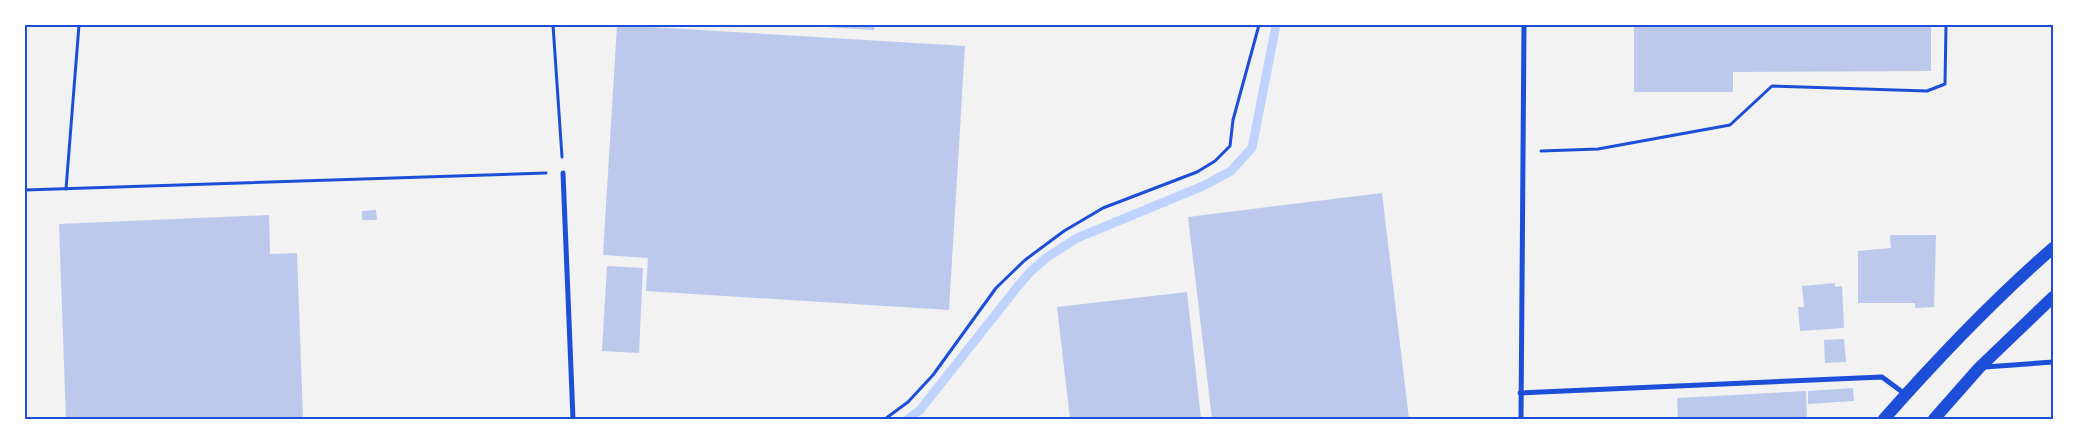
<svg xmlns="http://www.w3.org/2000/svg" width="2078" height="444" font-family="Merriweather,serif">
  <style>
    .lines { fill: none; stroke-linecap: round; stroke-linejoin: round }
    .stream { stroke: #bfd3fe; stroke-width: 9 }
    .building { fill: #bdc9ec }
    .path { stroke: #1d4ed8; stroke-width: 3 }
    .minor { stroke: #1d4ed8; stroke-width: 5 }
    .primary { stroke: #1d4ed8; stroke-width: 12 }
    .neatline { fill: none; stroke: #1d4ed8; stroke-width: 2 }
  </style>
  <rect width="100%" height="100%" fill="#f2f2f2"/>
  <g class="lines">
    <path class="stream" d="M908,419l12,-9 98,-124 12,-14 16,-14 31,-20 126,-52 28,-15 21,-23 24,-123"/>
  </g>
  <g class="building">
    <path d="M617,25l348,21 -16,264 -303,-19 2,-33 -45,-3z"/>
    <path d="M808,25h67l-1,5 -66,-4z"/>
    <path d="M1634,25h297v46l-198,1v20h-99z"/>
    <path d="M1382,193l27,226h-197l-24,-202z"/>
    <path d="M376,210l1,10h-15v-9z"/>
    <path d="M269,215l1,39 27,-1 6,166h-237l-7,-195z"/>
    <path d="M1890,235h46l-2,72 -19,1v-5h-57v-52l33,-3z"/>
    <path d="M607,266l36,2 -4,85 -37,-2z"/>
    <path d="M1835,283v4l7,-1 2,42 -44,3 -2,-24h6l-2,-21z"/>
    <path d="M1187,292l14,127h-131l-13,-112z"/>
    <path d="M1844,339l2,23 -21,1 -1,-23z"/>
    <path d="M1853,388l1,13 -46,3v-13z"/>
    <path d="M1806,391l1,28h-129l-1,-21z"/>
  </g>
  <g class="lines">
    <g class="path">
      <path d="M553,25l9,132"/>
      <path d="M1541,151l57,-2 132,-24 42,-39 155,5 18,-7 1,-59"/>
      <path d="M66,189l13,-164"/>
      <path d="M25,190l521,-17"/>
      <path d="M885,419l23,-17 25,-27 63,-87 29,-28 39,-29 39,-23 94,-36 18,-11 15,-15 3,-26 26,-95"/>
    </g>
    <g class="minor">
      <path d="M563,173l10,246"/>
      <path d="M1985,367l68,-5"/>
      <path d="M1520,393l362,-16 23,17"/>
      <path d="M1521,419l3,-394"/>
    </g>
    <g class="primary">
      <path d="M1884,419c53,-60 108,-118 169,-171"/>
      <path d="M1934,419l45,-51 74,-71"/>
    </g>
  </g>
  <rect width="2078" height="444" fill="none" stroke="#ffffff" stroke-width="52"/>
  <rect x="26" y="26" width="2026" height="392" class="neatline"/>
</svg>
